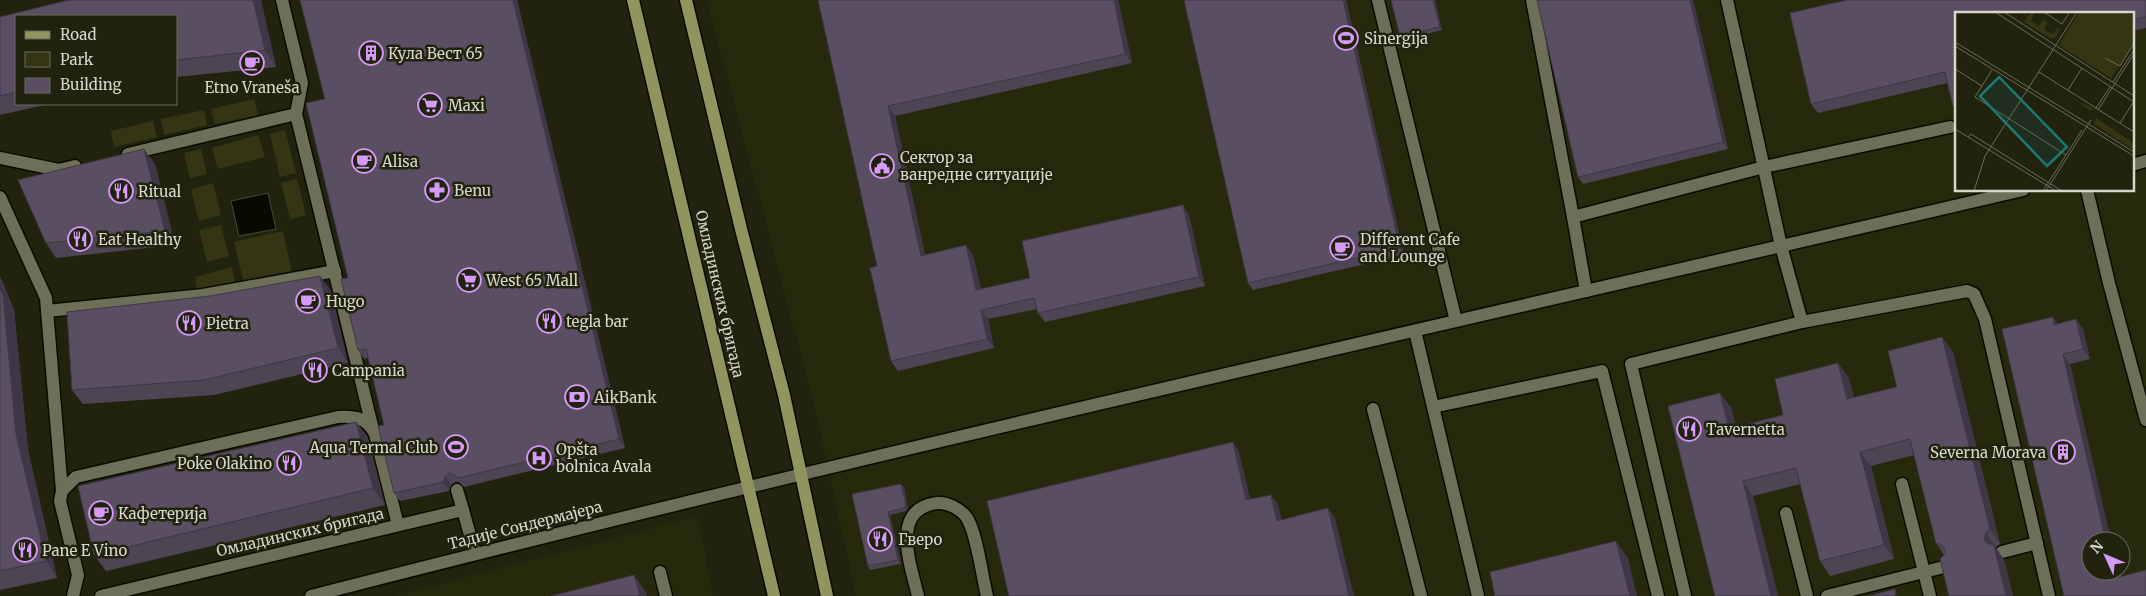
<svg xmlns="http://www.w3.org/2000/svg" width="2146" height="596" font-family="Merriweather,serif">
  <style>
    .built { fill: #27290d; fill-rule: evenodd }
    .green { fill: #343613 }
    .water { fill: #090900; stroke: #47473d }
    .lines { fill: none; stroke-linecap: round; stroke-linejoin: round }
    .minor-casing { stroke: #0b0c00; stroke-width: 15 }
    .major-casing { stroke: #0b0c00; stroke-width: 15 }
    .minor { stroke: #6d6f58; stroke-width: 12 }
    .major { stroke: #90945f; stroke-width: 12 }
    .wall { fill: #4d4454 }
    .shaded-wall { fill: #3f3745 }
    .building { fill: #5a4f62; stroke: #3f3745 }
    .labels { text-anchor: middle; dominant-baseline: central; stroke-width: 5; stroke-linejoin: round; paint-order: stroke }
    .poi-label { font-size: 15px; fill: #d7d8cb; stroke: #22230f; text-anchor: start }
    .street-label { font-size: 15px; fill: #d7d8cb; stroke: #22230f }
    .inset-road { fill: none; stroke: #6a6b5a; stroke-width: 1 }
    .view { fill: #197b73; fill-opacity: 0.15; stroke: #197b73; stroke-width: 2.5 }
    .inset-edge { fill: none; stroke: #d7d8cb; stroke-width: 2.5 }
  </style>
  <rect width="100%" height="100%" fill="#22230f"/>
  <g class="built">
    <path d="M707,0h1439v596h-1290l-41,-188zM1956,14h176v176h-176zM2091,541h30v30h-30z"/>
    <path d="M698,516l15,80h-319z"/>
  </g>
  <g class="green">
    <path d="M254,99l4,16 -43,9 -4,-15z"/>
    <path d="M204,110l3,15 -43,10 -3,-16z"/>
    <path d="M153,121l4,16 -43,10 -3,-16z"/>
    <path d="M285,130l11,43 -16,4 -10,-43z"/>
    <path d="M258,135l7,22 -47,12 -6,-21z"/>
    <path d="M201,149l6,25 -17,4 -6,-25z"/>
    <path d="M297,179l9,36 -16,4 -9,-36z"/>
    <path d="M213,183l8,32 -22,6 -8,-32z"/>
    <path d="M221,225l8,31 -22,6 -8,-32z"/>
    <path d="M283,231l9,42 -48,11 -10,-42z"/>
    <path d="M232,267l4,19 -38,7 -3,-16z"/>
  </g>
  <path class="water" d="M268,193l8,36 -37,7 -8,-35z"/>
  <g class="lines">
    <g class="minor-casing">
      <g id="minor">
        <path d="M282,0l20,83 -6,31 77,316"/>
        <path d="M1378,0l78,321"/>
        <path d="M1532,0l41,217"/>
        <path d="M1727,0l54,246 21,76"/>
        <path d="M128,154l168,-40"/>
        <path d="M0,158l59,12 16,-4"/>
        <path d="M2132,165l14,-4"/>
        <path d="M2087,190l22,93 37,137"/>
        <path d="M0,197l46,101 16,193"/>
        <path d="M1586,291l-13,-74 191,-50 186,-40"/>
        <path d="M47,311l156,-16 132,-24"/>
        <path d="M1415,331l63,265"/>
        <path d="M1433,407l169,-36 56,225"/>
        <path d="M1373,409l48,187"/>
        <path d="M1902,484l28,112"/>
        <path d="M457,490l6,20"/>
        <path d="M1786,513l21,83"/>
        <path d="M2002,552l35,-9"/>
        <path d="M660,572l6,24"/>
        <path d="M73,596l5,-21 -18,-74 2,-10 14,-14 262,-60c18,-1 29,1 37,17l23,91"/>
        <path d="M101,596l362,-86 12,43"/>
        <path d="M311,596c568,-146 1141,-273 1712,-406"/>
        <path d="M918,596c-7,-30 -29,-87 19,-93 10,-1 24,6 30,15 10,16 15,58 20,78"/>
        <path d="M1685,596l-54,-232 171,-42 165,-31 7,3 11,25 64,277"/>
        <path d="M1827,596l121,-30"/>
      </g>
    </g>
    <g class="major-casing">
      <g id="major">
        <path d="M633,0l141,596"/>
        <path d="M686,0l55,229 43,166 43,201"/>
      </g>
    </g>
    <use href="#minor" class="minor"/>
    <use href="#major" class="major"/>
  </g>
  <g class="wall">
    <path d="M69,0h192l15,67 -100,10v-61h-160v88h33l-49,11v-98z"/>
    <path d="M517,0l108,448 -161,39 -5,-5h-4l-4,3 -2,6 -49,10 -6,-8 -10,-68 -16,-67 -4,1 -6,-9 -10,-72z"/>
    <path d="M818,0h300l14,63 -237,53 30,139h48l8,34 49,-11 159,-63 16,71 -160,36 -7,-9 -1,-4 -49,10 6,29 -96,23 -7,-10 -14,-95z"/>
    <path d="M1184,0h162l58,255 -151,35 -5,-7z"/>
    <path d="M1391,0h44l7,30 -40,10 -2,-4z"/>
    <path d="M1693,0l35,149 -145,35 -5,-7z"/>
    <path d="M1847,0h299v28l-14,3v-17h-176v97l-3,-5 -6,-23 -129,30 -7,-9 -21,-91z"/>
    <path d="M155,164l20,81 -119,13 -10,-15z"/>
    <path d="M0,276l14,34 14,140 29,128 -57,12z"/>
    <path d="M331,291l17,72 -134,32 -131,9 -11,-14z"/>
    <path d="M2076,319l7,10 7,30 -20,5 41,177h-20l28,36 -55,19 -6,-272z"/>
    <path d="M1953,352l47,192 -4,3v1l8,12 9,36h-64l-5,-41 -8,-12 -22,-88 -43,11 23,93 -64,17 -10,-15 -19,-77 -48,12 25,100h-63l5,-203 11,15 5,19 47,-12 66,-37 5,20 43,-11z"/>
    <path d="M356,422l12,16 17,67 -279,66 -12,-16z"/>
    <path d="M904,487l4,22 -2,2 -16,4 11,49 -31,6 -2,-4 -16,-72z"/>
  </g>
  <g class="shaded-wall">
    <path d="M253,0h8l15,67 -11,-17z"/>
    <path d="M513,0h4l108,448 -6,-9z"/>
    <path d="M1114,0h4l14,63 -7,-9z"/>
    <path d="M1343,0h3l58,255 -4,-7z"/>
    <path d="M1433,0h2l7,30 -2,-3z"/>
    <path d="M1690,0h3l35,149 -5,-7z"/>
    <path d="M888,106l7,10 32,150 -6,-10z"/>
    <path d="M144,149l11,15 20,81 -10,-14z"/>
    <path d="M1183,205l6,10 16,71 -6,-9z"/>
    <path d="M966,245l7,10 10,44 -7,-9z"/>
    <path d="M0,276l14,34 14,140 29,128 -11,-17 -30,-127 -16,-146z"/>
    <path d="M320,276l11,15 17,72 -10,-15z"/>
    <path d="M981,310l7,9 6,29 -7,-9z"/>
    <path d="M2053,317l7,10 -6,-2z"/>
    <path d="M2076,319l7,10 7,30 -7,-10z"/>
    <path d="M1942,337l11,15 47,192 -10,-15z"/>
    <path d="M2063,354l7,10 41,177h-5z"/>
    <path d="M1838,363l11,15 9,36 -11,-15z"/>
    <path d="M1720,393l11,15 9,35 -11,-14z"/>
    <path d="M356,422l12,16 17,67 -12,-17z"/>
    <path d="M1233,442l6,10 14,58 -7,-10z"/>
    <path d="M1860,452l11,14 23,93 -10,-14z"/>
    <path d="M445,476l6,9 -2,6 -6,-9z"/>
    <path d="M1743,481l10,15 25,100h-7z"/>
    <path d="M901,484l3,3 4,22 -2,2 -2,-3z"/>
    <path d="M1271,495l7,9 6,26 -7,-9z"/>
    <path d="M1328,508l7,10 19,78h-5z"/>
    <path d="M888,512l2,3 11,49 -3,-4z"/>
    <path d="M1986,532l18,28 9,36h-7l-9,-38 -13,-19z"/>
    <path d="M1616,541l12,17 9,38h-7z"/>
    <path d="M2113,571h5l4,16 -7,-9z"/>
    <path d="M634,575l12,17 1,4h-7z"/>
  </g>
  <g class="building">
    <path d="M69,0h184l12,50 -89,10v-44h-160v76l-16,4v-79z"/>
    <path d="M300,0h213l106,439 -161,39 -5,-4 -4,-1 -4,3 -2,6 -49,11 -16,-67 6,-1 -18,-76 -8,1 -17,-71 7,-1 -42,-175 19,-4z"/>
    <path d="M818,0h296l11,54 -237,52 33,150 45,-11 10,45 54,-12 -8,-37 161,-36 16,72 -161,36 -4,-15 -53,12 6,29 -96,22 -21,-93 7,-2z"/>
    <path d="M1184,0h159l57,248 -152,35z"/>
    <path d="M1391,0h42l7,27 -40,9z"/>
    <path d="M1537,0h153l33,142 -145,35z"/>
    <path d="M1847,0h299v17l-14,3v-6h-176v91l-3,1 -8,-34 -134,32 -21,-91z"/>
    <path d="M144,149l21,82 -119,12 -28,-63z"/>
    <path d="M320,276l18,72 -134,32 -132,10 -5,-78 143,-16z"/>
    <path d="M0,288l3,6 13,140 30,127 -46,10z"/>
    <path d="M2053,317l1,8 22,-6 7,30 -20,5 43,187h-15v30h22l2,7 31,-8v26h-82l-62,-267z"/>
    <path d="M1942,337l48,192 -4,3 -2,7 2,4 8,2 12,51h-57l-9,-37 5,-5v-5l-5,-5 -4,-1 -26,-104 -50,13 24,93 -64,16 -24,-93 -53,13 28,115h-56l-47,-190 52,-13 9,36 54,-14 -8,-36 63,-16 9,36 50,-12 -9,-36z"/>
    <path d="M356,422l17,66 -279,67 -16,-69z"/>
    <path d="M1233,442l13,58 25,-5 6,26 51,-13 21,88h-340l-22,-95z"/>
    <path d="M901,484l5,21 -2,3 -16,4 10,48 -30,6 -16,-72z"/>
    <path d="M1616,541l14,55h-135l-5,-24z"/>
    <path d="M634,575l6,21h-89z"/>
    <path d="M1895,589l1,7h-27z"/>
  </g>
  <defs>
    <g id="stadium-ring" transform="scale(1.25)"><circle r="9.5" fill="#22230f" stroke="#d69bf9" stroke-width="1.5"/><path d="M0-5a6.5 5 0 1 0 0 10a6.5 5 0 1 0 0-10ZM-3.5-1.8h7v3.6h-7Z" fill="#d69bf9"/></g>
    <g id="building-ring" transform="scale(1.25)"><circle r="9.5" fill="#22230f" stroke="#d69bf9" stroke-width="1.5"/><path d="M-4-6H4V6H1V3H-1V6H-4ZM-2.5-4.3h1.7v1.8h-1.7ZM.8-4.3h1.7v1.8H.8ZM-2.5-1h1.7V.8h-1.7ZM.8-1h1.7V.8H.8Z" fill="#d69bf9"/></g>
    <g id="cafe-ring" transform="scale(1.25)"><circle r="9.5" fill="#22230f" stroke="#d69bf9" stroke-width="1.5"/><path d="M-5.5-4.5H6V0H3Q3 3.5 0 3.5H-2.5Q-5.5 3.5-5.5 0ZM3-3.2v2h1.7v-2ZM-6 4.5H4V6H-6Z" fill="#d69bf9"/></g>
    <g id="supermarket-ring" transform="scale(1.25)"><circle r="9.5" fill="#22230f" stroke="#d69bf9" stroke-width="1.5"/><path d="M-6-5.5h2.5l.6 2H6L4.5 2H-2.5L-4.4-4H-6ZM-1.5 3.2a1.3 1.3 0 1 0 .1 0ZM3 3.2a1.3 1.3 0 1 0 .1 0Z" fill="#d69bf9"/></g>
    <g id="civic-ring" transform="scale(1.25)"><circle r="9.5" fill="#22230f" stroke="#d69bf9" stroke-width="1.5"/><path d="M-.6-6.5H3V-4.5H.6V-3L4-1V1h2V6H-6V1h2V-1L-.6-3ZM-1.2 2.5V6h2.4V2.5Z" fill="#d69bf9"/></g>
    <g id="pharmacy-ring" transform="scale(1.25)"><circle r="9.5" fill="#22230f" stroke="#d69bf9" stroke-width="1.5"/><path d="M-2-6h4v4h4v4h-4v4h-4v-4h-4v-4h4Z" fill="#d69bf9"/></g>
    <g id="restaurant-ring" transform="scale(1.25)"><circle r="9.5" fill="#22230f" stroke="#d69bf9" stroke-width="1.5"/><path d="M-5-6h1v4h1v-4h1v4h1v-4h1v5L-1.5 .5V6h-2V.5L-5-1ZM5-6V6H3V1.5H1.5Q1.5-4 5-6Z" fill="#d69bf9"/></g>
    <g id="bank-ring" transform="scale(1.25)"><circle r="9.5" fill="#22230f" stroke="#d69bf9" stroke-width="1.5"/><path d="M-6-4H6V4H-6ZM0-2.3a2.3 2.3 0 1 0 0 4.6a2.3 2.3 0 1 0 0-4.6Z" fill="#d69bf9"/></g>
    <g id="hospital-ring" transform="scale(1.25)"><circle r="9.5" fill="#22230f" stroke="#d69bf9" stroke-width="1.5"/><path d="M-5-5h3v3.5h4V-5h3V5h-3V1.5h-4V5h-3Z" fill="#d69bf9"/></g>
  </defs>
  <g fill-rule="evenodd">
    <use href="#stadium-ring" x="1346" y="38"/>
    <use href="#building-ring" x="371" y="53"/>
    <use href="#cafe-ring" x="252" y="63"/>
    <use href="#supermarket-ring" x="430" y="105"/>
    <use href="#cafe-ring" x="364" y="161"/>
    <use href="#civic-ring" x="882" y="166"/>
    <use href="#pharmacy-ring" x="437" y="190"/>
    <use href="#restaurant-ring" x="121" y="191"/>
    <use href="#restaurant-ring" x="80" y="239"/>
    <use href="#cafe-ring" x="1342" y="248"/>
    <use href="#supermarket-ring" x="469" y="280"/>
    <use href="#cafe-ring" x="308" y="301"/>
    <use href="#restaurant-ring" x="549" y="321"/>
    <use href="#restaurant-ring" x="189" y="323"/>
    <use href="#restaurant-ring" x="315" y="370"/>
    <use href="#bank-ring" x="577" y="397"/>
    <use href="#restaurant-ring" x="1689" y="429"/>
    <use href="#stadium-ring" x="456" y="447"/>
    <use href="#building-ring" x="2063" y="452"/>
    <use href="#hospital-ring" x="539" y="458"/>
    <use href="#restaurant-ring" x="289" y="463"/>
    <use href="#cafe-ring" x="101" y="513"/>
    <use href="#restaurant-ring" x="880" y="539"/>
    <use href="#restaurant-ring" x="25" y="550"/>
  </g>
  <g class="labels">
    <g class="poi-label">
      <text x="1364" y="38">Sinergija</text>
      <text x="388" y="53">Кула Вест 65</text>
      <text x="252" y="87" text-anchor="middle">Etno Vraneša</text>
      <text x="448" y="105">Maxi</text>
      <text x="900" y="157">Сектор за<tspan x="900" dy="17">ванредне ситуације</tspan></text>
      <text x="382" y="161">Alisa</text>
      <text x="454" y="190">Benu</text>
      <text x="138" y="191">Ritual</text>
      <text x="98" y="239">Eat Healthy</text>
      <text x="1360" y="239">Different Cafe<tspan x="1360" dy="17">and Lounge</tspan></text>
      <text x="486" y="280">West 65 Mall</text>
      <text x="326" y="301">Hugo</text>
      <text x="566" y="321">tegla bar</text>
      <text x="206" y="323">Pietra</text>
      <text x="332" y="370">Campania</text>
      <text x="594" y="397">AikBank</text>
      <text x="1706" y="429">Tavernetta</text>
      <text x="438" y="447" text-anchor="end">Aqua Termal Club</text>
      <text x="556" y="449">Opšta<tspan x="556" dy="17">bolnica Avala</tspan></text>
      <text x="2046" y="452" text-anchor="end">Severna Morava</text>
      <text x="272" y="463" text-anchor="end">Poke Olakino</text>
      <text x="118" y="513">Кафетерија</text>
      <text x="898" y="539">Гверо</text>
      <text x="42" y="550">Pane E Vino</text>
    </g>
    <g class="street-label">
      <text transform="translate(720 294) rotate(77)">Омладинских бригада</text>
      <text transform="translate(525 525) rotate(-14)">Тадије Сондермајера</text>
      <text transform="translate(300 532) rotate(-13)">Омладинских бригада</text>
    </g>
  </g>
  <g transform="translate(1955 12)">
    <rect width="179" height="179" fill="#22230f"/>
    <path d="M76,0l3,1 -3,8 8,5 4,-7 5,3 -4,8 8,4 6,-6 2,1 -5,9 -4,1 -27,-17zM124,0h47l8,4v29l-23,33 -52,-33zM86,63l40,28 12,5 -2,3zM141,106l38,25v7l-40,-26z" fill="#343613"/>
    <path class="inset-road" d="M40,0l139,90M49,0l130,84M89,0l18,12 8,-12M0,30l179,110M0,34l179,110M150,46l15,8 14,-23M0,57l27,17M37,58l-17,27 91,58M84,60l95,60M158,70l21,-32M113,78l14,-22M141,96l14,-21M143,98l36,-56M165,111l14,-22M0,117l101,62M13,125l3,-3 91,57M19,179l11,-35 92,-144M88,179l39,-61M91,179l45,-71"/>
    <path class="view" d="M44,65l68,70 -20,19 -67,-70z"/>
    <rect width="179" height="179" class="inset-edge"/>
  </g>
  <rect x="15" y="15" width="162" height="90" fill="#22230f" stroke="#6a6b5a"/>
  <rect x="25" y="31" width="25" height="8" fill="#90945f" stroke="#6a6b5a"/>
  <text x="60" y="40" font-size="15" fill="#d7d8cb">Road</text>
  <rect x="25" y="52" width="25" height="15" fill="#343613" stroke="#6a6b5a"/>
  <text x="60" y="65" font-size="15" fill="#d7d8cb">Park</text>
  <rect x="25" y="78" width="25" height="15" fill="#5a4f62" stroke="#6a6b5a"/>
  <text x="60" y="90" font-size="15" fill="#d7d8cb">Building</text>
  <g transform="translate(2106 556) rotate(314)"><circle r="24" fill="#22230f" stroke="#6a6b5a"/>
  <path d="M0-4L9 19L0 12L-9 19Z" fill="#d69bf9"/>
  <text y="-8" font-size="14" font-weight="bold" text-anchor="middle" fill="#d7d8cb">N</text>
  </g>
</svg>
